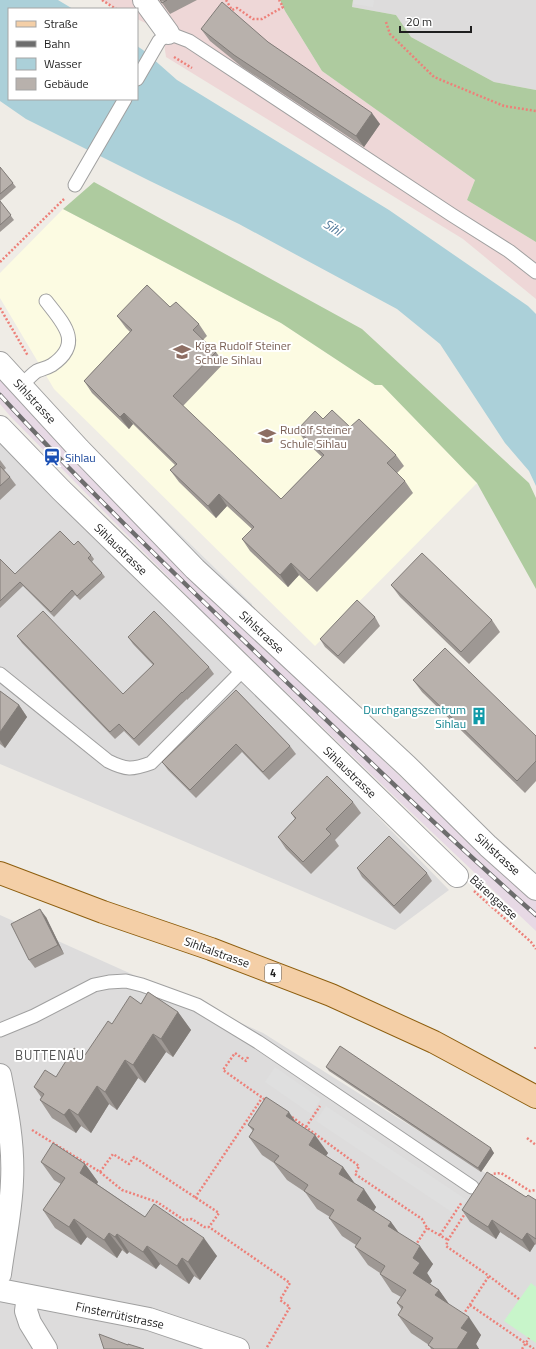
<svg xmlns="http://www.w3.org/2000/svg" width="536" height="1349" font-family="'Titillium Web',sans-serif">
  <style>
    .residential { fill: #dddcdc }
    .commercial { fill: #eed7d7 }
    .industrial { fill: #e7d9e5 }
    .education { fill: #fcfbe2 }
    .forest { fill: #aecb9f }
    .park { fill: #c8f5ca }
    .parking { fill: #dfdfdf }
    .water { fill: #abd0d9 }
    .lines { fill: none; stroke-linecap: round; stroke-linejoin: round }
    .service-casing { stroke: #a0a0a0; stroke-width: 15 }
    .minor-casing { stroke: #a0a0a0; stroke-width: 24 }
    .primary-casing { stroke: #8d5e0e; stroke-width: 24 }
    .path { stroke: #ed8079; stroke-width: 2.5; stroke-dasharray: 2 2; stroke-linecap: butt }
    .service { stroke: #fff; stroke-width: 13 }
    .minor { stroke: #fff; stroke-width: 22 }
    .primary { stroke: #f4cfa7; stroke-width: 22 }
    .rail-casing { stroke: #6d6d6d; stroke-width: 4.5 }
    .rail { stroke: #fff; stroke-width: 3; stroke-dasharray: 9; stroke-linecap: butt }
    .wall { fill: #9e9894 }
    .shaded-wall { fill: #817c78 }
    .building { fill: #b8b1ac; stroke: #817c78 }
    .labels { text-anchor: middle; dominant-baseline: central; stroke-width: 4; stroke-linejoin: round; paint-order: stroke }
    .shield { fill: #fff; stroke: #626262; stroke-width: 1 }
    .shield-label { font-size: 11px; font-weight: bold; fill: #1f1f1f }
    .education-label { font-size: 12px; fill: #785e54; stroke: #fff; text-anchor: start }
    .street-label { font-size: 12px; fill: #1f1f1f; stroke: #fff }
    .transit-label { font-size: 12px; fill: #164399; stroke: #fff; text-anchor: start }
    .culture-label { font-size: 12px; fill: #0d838f; stroke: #fff; text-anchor: end }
    .water-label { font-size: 13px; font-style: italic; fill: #4d7698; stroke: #fff }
    .neighbourhood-label { font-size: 13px; letter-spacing: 1px; fill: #525252; stroke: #fff }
  </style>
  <rect width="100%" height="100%" fill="#efece6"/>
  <g class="residential">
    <path d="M353,0h183v90l-42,-8 -83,-45 -15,-22 -44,-8z"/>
    <path d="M0,436l250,249 199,205 -54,40 -395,-166z"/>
    <path d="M0,915l263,118 273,172v144h-536z"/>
  </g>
  <path class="commercial" d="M102,0h178l5,11 37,60 153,109 -8,20 69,42v57l-73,-60 -297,-182 -2,-14 3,-10 -30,-14v-10h-21z"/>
  <path class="industrial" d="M0,373l316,318v5l117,112 103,92v31l-139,-132 -195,-188 -192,-195 -10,-12z"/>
  <path class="education" d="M63,209l218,114 94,62h7l95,98 -162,163 -261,-257 -54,-91v-25z"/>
  <g class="forest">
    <path d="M280,0h73l-1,7 44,8 15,22 83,45 42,8v152l-69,-42 8,-20 -153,-109 -37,-60z"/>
    <path d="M94,182l268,147 167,154 7,15v91l-59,-106 -95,-98h-7l-94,-62 -218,-114z"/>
  </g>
  <path class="park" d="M531,1283l5,4v56l-32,-22z"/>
  <g class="parking">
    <path d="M354,0h20l-1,7 -20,-3z"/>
    <path d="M141,506h10l101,98v10z"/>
    <path d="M275,1067l46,32 -10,15 -46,-32z"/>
    <path d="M326,1106l141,94 -11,15 -140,-94z"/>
  </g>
  <path class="water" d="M0,0h58l15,9h-64v90h128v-53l6,4 34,30 212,130 139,96 8,8v172l-7,-15 -24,-28 -65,-99 -43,-35 -158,-85 -89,-43 -124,-62 -26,-18z"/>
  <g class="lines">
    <g class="service-casing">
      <g id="service">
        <path d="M137,79l22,-38 9,-8 21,8 263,174 57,36 27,21"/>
        <path d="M75,185l50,-86"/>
        <path d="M21,386c5,-5 10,-11 16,-15 5,-2 10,-3 15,-6 32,-22 11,-42 -6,-64"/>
        <path d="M0,674l108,87c18,9 24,9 43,2l93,-94"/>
        <path d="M0,1030l34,-14 60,-31 15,-3 17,-1 16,4 55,20 61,37 214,145"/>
      </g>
    </g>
    <g class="minor-casing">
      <g id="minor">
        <path d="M144,0l24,33"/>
        <path d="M0,363l79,86 116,120 212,197 81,80 48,43"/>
        <path d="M0,427l61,63 396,386"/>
        <path d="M0,1075c7,35 14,70 12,106 -1,31 -8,62 -12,93"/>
        <path d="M0,1290l149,29 89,30"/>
        <path d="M28,1296l-2,15 4,12 16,26"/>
      </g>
    </g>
    <g class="primary-casing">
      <path id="primary" d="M0,873l103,39 108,37 120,46 103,47 102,55"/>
    </g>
    <g class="path">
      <path d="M102,0l14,9"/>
      <path d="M226,0l6,10 5,-2 16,11h9l21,-12 -4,-7"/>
      <path d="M386,22l4,12 44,43 70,29 32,5"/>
      <path d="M174,57l18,11"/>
      <path d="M0,262l64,-63"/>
      <path d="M0,308l28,48"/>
      <path d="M474,891l57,51 5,7"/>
      <path d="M535,1049l1,-3"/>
      <path d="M248,1057l-2,4 -11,-8 -12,17 44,31"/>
      <path d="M292,1117l67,49 -4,8 67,45 5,9 21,12"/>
      <path d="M306,1127l14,-21"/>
      <path d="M32,1130l68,42 22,18 35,12 27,18 8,-1 12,8h5l81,56 -10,17 10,7 -24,42"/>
      <path d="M527,1138l9,7"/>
      <path d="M100,1172l13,-18 16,10 5,-7 85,56 -10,14"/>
      <path d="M491,1176l1,-2 9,-1 29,18 6,-1"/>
      <path d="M195,1198l67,-100"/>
      <path d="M466,1212l-18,28 -2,6 43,30 30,23"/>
      <path d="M440,1235l22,-33"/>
      <path d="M415,1246l12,-18"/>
      <path d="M470,1305l64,44"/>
      <path d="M463,1315l26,-39"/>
      <path d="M522,1349l7,-11"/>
    </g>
    <use href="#service" class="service"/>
    <use href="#minor" class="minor"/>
    <use href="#primary" class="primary"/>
    <g class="rail-casing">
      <path id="rail" d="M0,395c87,95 180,184 273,274 87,83 173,167 263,246"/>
    </g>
    <use href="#rail" class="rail"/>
  </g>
  <g class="wall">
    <path d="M160,0h37l-27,14z"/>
    <path d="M201,29l67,13 112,82 -16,23 -122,-80 -32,-26z"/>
    <path d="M0,167l16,20 -16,14z"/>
    <path d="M0,201l14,19 -14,12z"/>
    <path d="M170,307l29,17 8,12 -4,4 13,12 8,11 -41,43 98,93 41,-42 -17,-16 -8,-11 26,-11 27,8 46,28 8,11 -7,7 8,8 8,12 -96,99 -18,-17 -11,12 -38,-36 -8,-12 10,-10 -25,-23 -11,12 -37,-36 -9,-12 5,-5 -42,-41 -4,5 -37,-36 -8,-12 46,-49 -4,-4 -9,-12z"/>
    <path d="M0,460l6,8 -2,2 6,7 6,8 -16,15z"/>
    <path d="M74,545l17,10 3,4 -2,3 10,11 3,4 -25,23 -5,-5 -21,22 -31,-31 -23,22v-49l15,15z"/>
    <path d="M391,585l101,35 8,12 -31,32 -69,-67z"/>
    <path d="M375,617l5,9 -36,38 -19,-17 -5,-8z"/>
    <path d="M17,636l106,58 30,-29 -20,-21 -5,-7 81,30 5,7 -27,26v-1l-48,47 -15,-15 -9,8 -93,-96z"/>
    <path d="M413,680l123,56v45l-11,12 -103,-101z"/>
    <path d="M236,690l54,56 6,8 -27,26 -27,-28 -46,46 -28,-28 -6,-8z"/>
    <path d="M0,691l19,14 8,12 -22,31 -5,-4z"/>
    <path d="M353,802l8,11 -26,27 4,6 -28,28 -25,-25 -8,-12 17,-18 -4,-6z"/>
    <path d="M357,868l70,5 5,8 -32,33 -38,-37z"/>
    <path d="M46,917l18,37 -29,14 -6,-8z"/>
    <path d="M141,1004l37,8 13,18 -18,27 -7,-5 -21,31 -7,-5 -21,32 -8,-6 -18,29 -10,-7 -5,7 -24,-15 -12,-18 1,-3 -7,-10 22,-10 29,-22 27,-31z"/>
    <path d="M326,1067l168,86 -13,19 -152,-101z"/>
    <path d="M296,1122l32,31 -2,3 17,11 11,16 22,24 -2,4 17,11 8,11 34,31 -6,9 5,8 -2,3 9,6 10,14 32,31 -5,9 3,5h-48l-2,-4 -18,-12 -13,-18 4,-5 -5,-7 4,-6 -9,-5 -12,-18v-1l-12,-8 -13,-18 1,-2 -14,-9 -13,-18 1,-1 -13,-8 -12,-17 -18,-12 -13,-17 -12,-8 -13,-18 4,-6 -5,-6z"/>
    <path d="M41,1162l44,2 13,18 -1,2 48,33 72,39 -17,24 -6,-4 -5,8 -29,-20 -4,5 -27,-17 -2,2 -5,-4 -5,8 -30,-21 -6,8 -26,-17 -12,-18 18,-26 -7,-4z"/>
    <path d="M526,1197l10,3v45l-1,-1 -5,8 -30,-20 -4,7 -26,-17 -8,-12z"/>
  </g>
  <g class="shaded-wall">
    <path d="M372,113l8,11 -16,23 -8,-11z"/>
    <path d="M124,413l9,11 -4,5 -9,-12z"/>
    <path d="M219,494l8,12 -11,12 -8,-12z"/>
    <path d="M291,563l8,12 -11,12 -8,-12z"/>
    <path d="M19,705l8,12 -22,31 -5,-8v-8z"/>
    <path d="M40,909l6,8 18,37 -6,-9z"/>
    <path d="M178,1012l13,18 -18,27 -12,-18z"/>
    <path d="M153,1034l13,18 -21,31 -12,-18z"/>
    <path d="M125,1060l13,18 -21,32 -12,-18z"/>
    <path d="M97,1086l12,18 -18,29 -13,-18z"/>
    <path d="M69,1109l12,17 -5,7 -12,-18z"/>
    <path d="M289,1112l12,18 -15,-14z"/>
    <path d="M315,1135l13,18 -7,10 -12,-18z"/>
    <path d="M491,1148l3,5 -13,19 -3,-4z"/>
    <path d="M85,1164l13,18 -6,9 -12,-18z"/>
    <path d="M343,1167l13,18 -17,-11z"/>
    <path d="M364,1189l12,18 -7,11 -12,-18z"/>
    <path d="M74,1219l13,18 -6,8 -12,-18z"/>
    <path d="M492,1220l8,12 -4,7 -8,-12z"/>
    <path d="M391,1222l13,18 -16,-14z"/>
    <path d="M109,1233l13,17 -5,8 -13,-18z"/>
    <path d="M527,1233l8,11 -5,8 -8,-12z"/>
    <path d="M117,1234l12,18 -2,2 -12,-17z"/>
    <path d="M204,1238l13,18 -17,24 -12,-18z"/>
    <path d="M147,1246l13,18 -4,5 -13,-17z"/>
    <path d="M420,1246l13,18 -6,9 5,8 -7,10 -12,-18v-15z"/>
    <path d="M182,1258l12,18 -5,8 -12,-18z"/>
    <path d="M439,1290l12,17 -16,-12z"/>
    <path d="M469,1317l12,18 -5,9 3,5h-22l4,-21z"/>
  </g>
  <g class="building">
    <path d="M160,0h7l-5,3z"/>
    <path d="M222,2l46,40 104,71 -16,23 -122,-81 -33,-26z"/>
    <path d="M0,167l13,16 -13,11z"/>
    <path d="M0,201l11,14 -11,10z"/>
    <path d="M147,285l23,22 6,-5 23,22 -6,6 23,22 -43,44 108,103 43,-44 -27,-25 18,-19 8,8 9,-9 18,17 9,-8 37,36 -9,8 18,18 -96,99 -18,-17 -11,12 -38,-36 12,-12 -35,-33 -11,12 -38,-36 7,-6 -53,-51 -4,4 -36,-36 48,-51 -15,-14z"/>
    <path d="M0,466l10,11 -10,9z"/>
    <path d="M60,531l14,14 4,-4 13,14 -3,3 14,15 -25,23 -5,-6 -21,22 -31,-30 -20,19v-42l15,15z"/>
    <path d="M422,553l70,67 -31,32 -70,-67z"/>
    <path d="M357,600l18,17 -37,39 -18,-17z"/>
    <path d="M43,611l80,83 31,-30 -26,-27 26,-26 55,56 -27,26v-1l-48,47 -15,-15 -9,8 -93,-96z"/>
    <path d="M445,648l91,88v25l-19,20 -104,-101z"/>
    <path d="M236,690l54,56 -27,26 -27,-28 -46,46 -28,-28z"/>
    <path d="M0,691l19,14 -19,27z"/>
    <path d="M327,776l26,26 -27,27 5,5 -28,28 -25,-25 18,-19 -5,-5z"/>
    <path d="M389,836l38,37 -33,33 -37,-38z"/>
    <path d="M40,909l18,36 -29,15 -18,-36z"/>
    <path d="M148,992l30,20 -17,27 -8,-5 -20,31 -8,-5 -20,32 -8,-6 -19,29 -9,-6 -5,6 -24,-15 4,-6 -10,-7 11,-17 11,7 18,-29 11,7 23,-34 4,3 18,-28 11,8z"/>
    <path d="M340,1046l151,102 -13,20 -152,-101z"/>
    <path d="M266,1097l23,15 -3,4 29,19 -6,10 34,22 -4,7 25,15 -7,11 34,22 -3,4 32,20 -7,12 7,5 -7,10 26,17 -4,5 34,22 -8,11 7,4 -11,17h-23l-6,-4 5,-7 -35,-23 5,-8 -6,-4 9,-13 -26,-16 5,-8 -30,-19 6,-9 -32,-20 5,-8 -30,-19 4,-6 -34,-23 5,-6 -30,-19 5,-8 -6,-4z"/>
    <path d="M53,1143l32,21 -5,9 65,44 9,-13 50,34 -16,24 -6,-4 -5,8 -30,-20 -4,6 -26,-18 -2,3 -6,-4 -5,7 -30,-21 -5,8 -26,-17 22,-32 -24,-16z"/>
    <path d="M487,1172l39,25 2,-2 8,5v39l-9,-6 -5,7 -30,-20 -4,7 -26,-17z"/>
    <path d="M99,1334l29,11v-1l16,5h-40z"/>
  </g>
  <defs>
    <g id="school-bare" transform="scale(1.38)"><path d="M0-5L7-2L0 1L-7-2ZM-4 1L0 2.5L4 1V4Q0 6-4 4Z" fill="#8d6e63" stroke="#fff" stroke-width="2.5" paint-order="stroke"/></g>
    <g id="station-bare" transform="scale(1.38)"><path d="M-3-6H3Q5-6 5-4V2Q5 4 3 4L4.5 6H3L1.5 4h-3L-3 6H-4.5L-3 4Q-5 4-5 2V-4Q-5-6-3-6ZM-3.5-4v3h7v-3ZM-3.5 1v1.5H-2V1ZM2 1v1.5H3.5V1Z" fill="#1a4fb4" stroke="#fff" stroke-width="2.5" paint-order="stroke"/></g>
    <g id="building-bare" transform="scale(1.38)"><path d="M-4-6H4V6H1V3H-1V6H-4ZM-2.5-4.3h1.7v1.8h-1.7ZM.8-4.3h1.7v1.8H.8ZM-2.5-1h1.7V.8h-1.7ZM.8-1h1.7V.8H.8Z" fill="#0f9aa8" stroke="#fff" stroke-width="2.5" paint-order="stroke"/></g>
  </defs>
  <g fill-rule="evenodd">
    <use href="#school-bare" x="182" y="352"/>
    <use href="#school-bare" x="267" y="436"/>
    <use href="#station-bare" x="52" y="457"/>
    <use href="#building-bare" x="479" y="716"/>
  </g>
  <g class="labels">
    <rect class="shield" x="265" y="964" width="16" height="18" rx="3"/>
    <g class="shield-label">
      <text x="273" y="973">4</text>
    </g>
    <g class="education-label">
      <text x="195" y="345">Kiga Rudolf Steiner<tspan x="195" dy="14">Schule Sihlau</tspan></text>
      <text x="280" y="429">Rudolf Steiner<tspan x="280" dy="14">Schule Sihlau</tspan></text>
    </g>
    <g class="street-label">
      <text transform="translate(35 401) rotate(47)">Sihlstrasse</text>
      <text transform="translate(121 549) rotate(44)">Sihlaustrasse</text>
      <text transform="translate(262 632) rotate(43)">Sihlstrasse</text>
      <text transform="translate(350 772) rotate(44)">Sihlaustrasse</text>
      <text transform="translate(498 854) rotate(42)">Sihlstrasse</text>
      <text transform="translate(494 897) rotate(42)">Bärengasse</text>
      <text transform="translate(217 952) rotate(20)">Sihltalstrasse</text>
      <text transform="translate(120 1315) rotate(12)">Finsterrütistrasse</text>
    </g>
    <g class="transit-label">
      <text x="65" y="457">Sihlau</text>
    </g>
    <g class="culture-label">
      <text x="466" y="709">Durchgangszentrum<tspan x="466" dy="14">Sihlau</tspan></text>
    </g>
    <g class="water-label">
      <text transform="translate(333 227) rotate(33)">Sihl</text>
    </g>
    <g class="neighbourhood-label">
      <text x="50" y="1055">BUTTENAU</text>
    </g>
  </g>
  <rect x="8" y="8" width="130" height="92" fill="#ffffff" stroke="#a5a5a5"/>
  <rect x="16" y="21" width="20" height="6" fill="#f4cfa7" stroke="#a5a5a5"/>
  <text x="44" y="28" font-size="12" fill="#1f1f1f">Straße</text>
  <rect x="16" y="41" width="20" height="6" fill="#6d6d6d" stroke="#a5a5a5"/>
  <text x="44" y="48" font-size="12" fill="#1f1f1f">Bahn</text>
  <rect x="16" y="58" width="20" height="12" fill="#abd0d9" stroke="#a5a5a5"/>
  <text x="44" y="68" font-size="12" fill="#1f1f1f">Wasser</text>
  <rect x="16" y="78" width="20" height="12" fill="#b8b1ac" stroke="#a5a5a5"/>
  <text x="44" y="88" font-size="12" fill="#1f1f1f">Gebäude</text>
  <path d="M400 26v6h71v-6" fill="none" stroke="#1f1f1f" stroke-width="2"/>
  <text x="406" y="26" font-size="12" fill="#1f1f1f" stroke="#ffffff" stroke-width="3" paint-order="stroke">20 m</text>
</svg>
